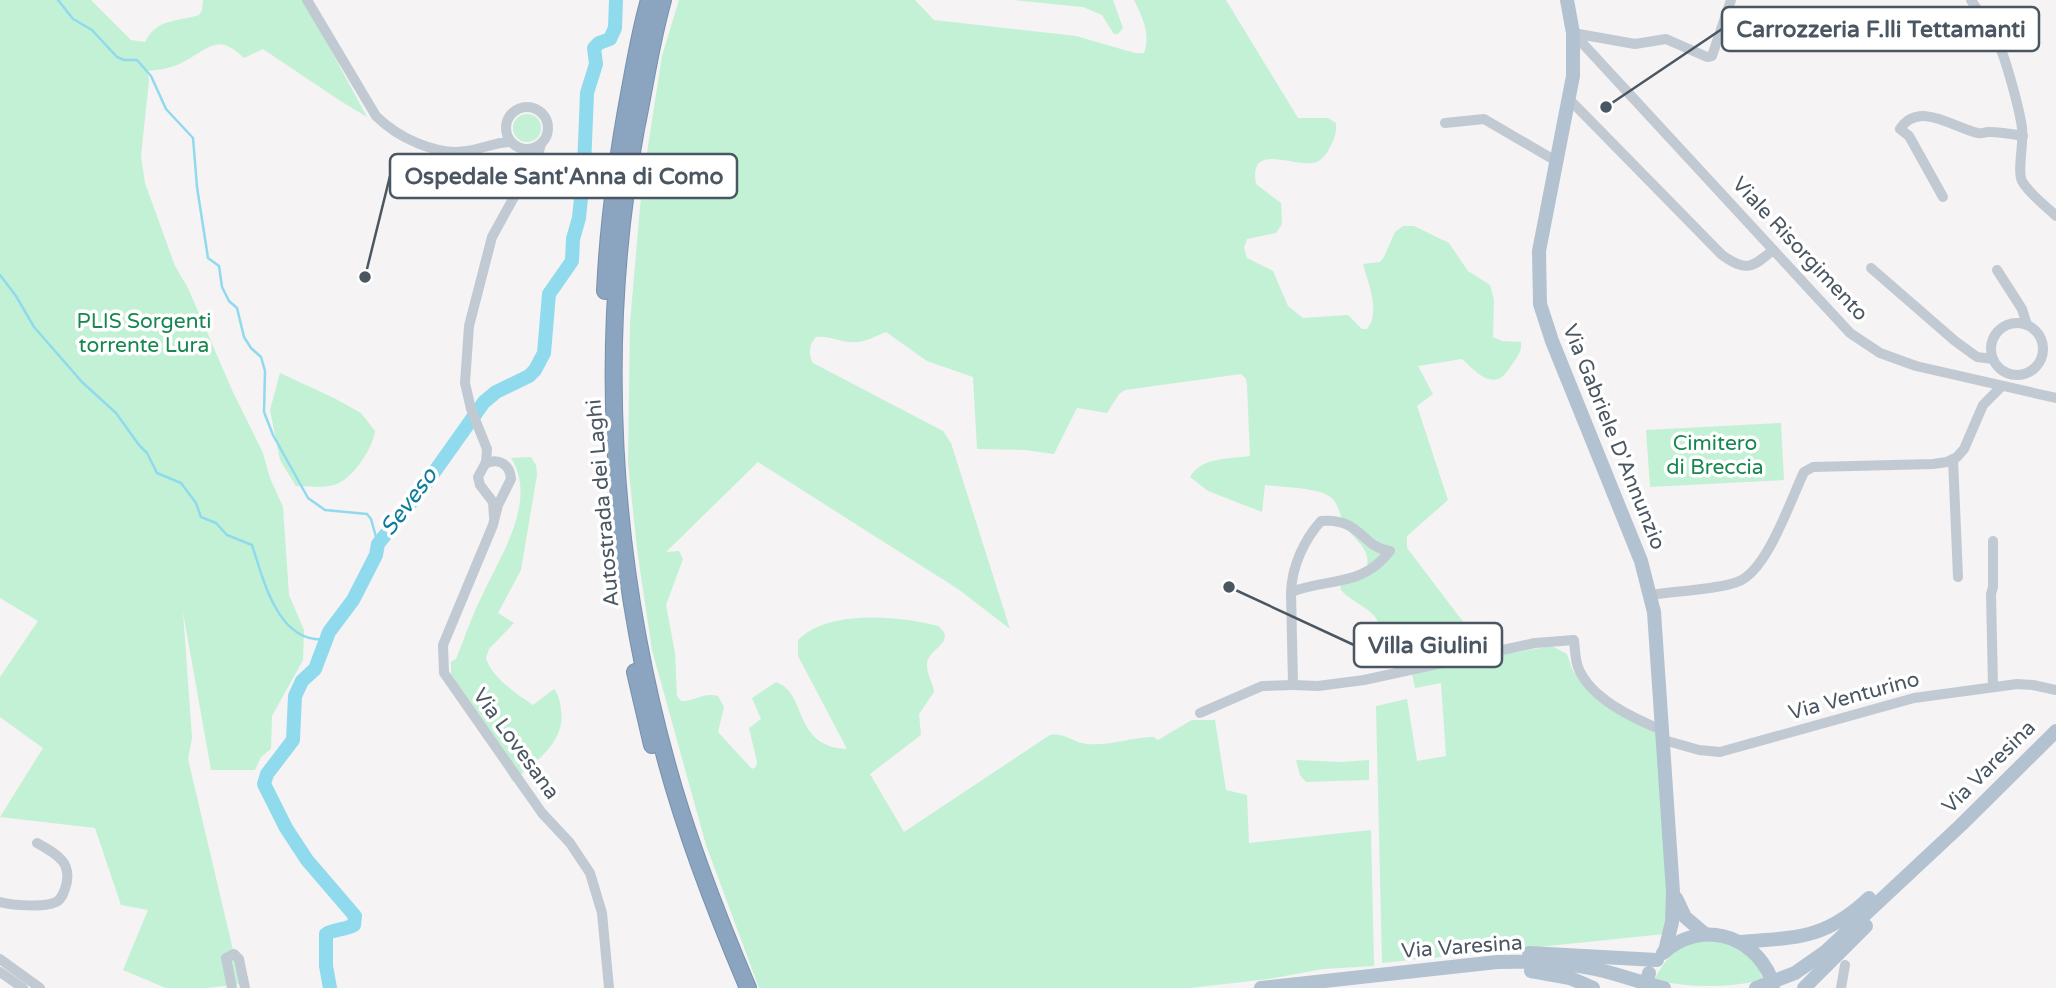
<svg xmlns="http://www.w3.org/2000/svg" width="2056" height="988" font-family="'Varela Round',sans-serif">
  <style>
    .green { fill: #c3f1d5 }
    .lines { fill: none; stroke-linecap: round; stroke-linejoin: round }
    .stream { stroke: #90daee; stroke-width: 2.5 }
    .river { stroke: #90daee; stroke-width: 14 }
    .highway-casing { stroke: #7690ad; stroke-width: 18 }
    .minor { stroke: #c1cad2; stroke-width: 10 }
    .major { stroke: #b3c2d1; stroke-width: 14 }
    .highway { stroke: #8ba5c1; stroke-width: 16 }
    .major-bridge { stroke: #b3c2d1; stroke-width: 14 }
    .labels { text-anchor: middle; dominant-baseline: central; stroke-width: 7; stroke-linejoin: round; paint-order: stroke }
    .street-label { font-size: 21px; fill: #4a5661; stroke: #fff }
    .park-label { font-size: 21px; fill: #17864f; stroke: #fff }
    .water-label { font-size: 23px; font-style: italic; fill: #0c7c9b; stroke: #fff }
    .leader { fill: none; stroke: #4a5661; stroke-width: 2.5 }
    .callout-dot { fill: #4a5661; stroke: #fff; stroke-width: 2.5 }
    .callout { fill: #fff; stroke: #4a5661; stroke-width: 2.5 }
    .callout-label { font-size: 23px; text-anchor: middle; font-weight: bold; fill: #4a5661 }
  </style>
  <rect width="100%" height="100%" fill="#f5f3f3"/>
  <g class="green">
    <path d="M0,0h91l40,40 14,2c12,-24 32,-20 54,-27l3,-5 1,-10h101l63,117 -28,-17 -76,-51 -19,9c-26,-25 -33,-11 -59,3 -12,7 -25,9 -38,10l2,9 -8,76 4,27 30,83 13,22 44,102 31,63 7,25 13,29 6,88 15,35 -1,30 -31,56 -1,33 -10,8 -6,13h-44l-28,-158 9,126 -4,21 53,225 -34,4h-41l-43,-18 25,-60 -27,-5 -26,-77 -95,-11 43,-69 -43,-31v-40l38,-56 -38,-23z"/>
    <path d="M679,0h236l19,20 142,16 59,17h9c7,-18 -2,-37 -10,-53h92l72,118h30l8,5c1,10 -2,17 -7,26 -2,4 -6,9 -10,12 -20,11 -71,-23 -63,23l25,19 1,21 -6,9 -29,6 -3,9 3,10 26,13 15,35 15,12 45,-3 14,14h5c14,-17 1,-46 -4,-65l17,-2 4,-5 11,-25 8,-6h11l35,17 19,28 22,14 4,15 -1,37 9,4 19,1c1,9 -3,14 -8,21 -3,4 -7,11 -11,14 -14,10 -31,-10 -40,-18l-44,7 15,28 -16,12 31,94 -41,36v12l57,75 32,25 -85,20 -7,-7 -24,-5c-10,-12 0,-20 -2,-33 -2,-13 -29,-22 -37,-33l-1,-7 27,-16c4,-20 -14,-27 -22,-42 -7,-11 -5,-25 -20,-31 -12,-6 -46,-7 -60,-9l-3,27 -54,-21 -18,-14c11,-20 39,-18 60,-21l-3,-71 -1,-6 -5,-5 -116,16 -6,4 -12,19 -30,-5 -23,46 -29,-4 -48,-1 -4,-72 -46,-16 -41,-29c-8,3 -19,9 -28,10 -15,2 -28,-7 -42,-5 -7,7 -8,17 -3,26l130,68 8,12 59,186 -52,-40 -200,-127 -92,90 13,-1 4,8 -17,46 9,48 2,43 4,5c14,1 21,-9 37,-5l6,11 -6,25 34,37 4,-2 1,-5 -8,-34 12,-9 -9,-21 24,-16c32,11 16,65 71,67l-49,-93v-16c31,-31 101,-24 140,-14 20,16 -10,22 -11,38 -1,9 6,19 7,28l-15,22 2,21 -51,39 34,58 146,-97c14,-3 24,8 37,9 24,2 45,-7 67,-7l4,3 34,-20h23l11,70 21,5 2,48 122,-13 3,136 -51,3 -55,10 -78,9h-431l-53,-143 -54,-195 -15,-101 -9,-86 2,-140 12,-138 20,-129z"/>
    <path d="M1014,0h99l10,28 -5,6h-4l-12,-19 -19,-8z"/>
    <circle cx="527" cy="128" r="14"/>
    <path d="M280,373l54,25 27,15 14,18c-2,12 -8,22 -14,31 -22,29 -31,25 -65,24l-16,-26 -10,-50z"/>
    <path d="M1781,423l3,57 -134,7 -4,-57z"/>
    <path d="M531,457l5,8 1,10 -16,95 -23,43 16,10 -25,26 -3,9c5,19 31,36 47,47l21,-16c5,6 6,13 7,21 5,33 -27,52 -48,72l-62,-101v-19l5,-3c9,-22 16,-44 27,-65 18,-39 55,-94 28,-136z"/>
    <path d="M1552,646l15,8 5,15 9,13 76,50 11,164 -4,38 -282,29 -6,-257 31,-7 10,62 29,-5 -5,-73 -26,5 -4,-18z"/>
    <path d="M1296,760l44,2 29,-2v20l-63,2 -6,-7z"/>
    <path d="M1713,940c23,6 43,15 50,40 -36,8 -73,8 -109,0 16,-29 26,-36 59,-40z"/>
  </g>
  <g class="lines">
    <g class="stream">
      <path d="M58,0l15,19 19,11 25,27 7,3h13l14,16 15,33 27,29 4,49 11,71 11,8 3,21 7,14 8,7 7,29 7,11 10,9 4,14 -1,41 9,23 35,63 17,12 42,4 4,5 7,25"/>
      <path d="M0,275l16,21 18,31 48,55 34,31 23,32 8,8 10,20 24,10 15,20 5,14 15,6 11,12 25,10c12,36 26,100 75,94"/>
    </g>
    <path class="river" d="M330,988l-4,-22v-32c9,-5 18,-4 28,-9l1,-9 -48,-56 -21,-32 -22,-44 3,-10 26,-34 2,-44 7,-15 13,-12 14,-37 24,-32 23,-45 2,-11 47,-59 59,-83 12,-10 33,-16 6,-6 9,-17 5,-59 23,-33 1,-22 6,-21 5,-51 3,-74 9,-29 -2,-16 5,-5 11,-4 5,-11 1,-28"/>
    <g class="highway-casing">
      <g id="highway">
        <path d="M663,0c-12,42 -18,86 -27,129 -39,210 -26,429 31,635 21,77 50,151 81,224"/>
        <path d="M605,291c3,-66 12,-132 24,-197 6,-32 11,-63 20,-94"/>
        <path d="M610,509l7,65"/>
        <path d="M635,672l17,73"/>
      </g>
    </g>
    <g class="minor">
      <path d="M307,0l69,116c22,22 61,40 91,35 15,-2 28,-9 44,-9"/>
      <path d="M1971,0c9,14 19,27 26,41 8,14 23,70 25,87 2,15 -5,43 0,53 8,14 23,24 34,35"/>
      <path d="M1573,33l277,300 30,20 36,13 140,32"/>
      <path d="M1573,33l62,11 31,-5 41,18 5,-1 19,-56"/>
      <path d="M1569,99l153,156c24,17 30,13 51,-5"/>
      <circle cx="527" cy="128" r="21"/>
      <path d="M1445,123l39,-4 72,42"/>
      <path d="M534,169l7,-25"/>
      <path d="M1943,197l-34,-61 -9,-7c19,-29 54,-1 78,4 6,1 5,-1 11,-1 11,0 23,2 34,4"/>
      <path d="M1871,268l84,73 22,16 16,2"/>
      <path d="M1997,270l25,39 5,16"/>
      <circle cx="2017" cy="349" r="26"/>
      <path d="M1953,459l5,118"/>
      <path d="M486,463l1,-14 -16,-40 -6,-26 4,-57 23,-89 37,-67 -1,-20"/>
      <path d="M494,517l-1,-15 -13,-17 -2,-8 7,-13c13,-7 25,0 26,15l-13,26 -5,20 -50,120 1,28 98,140 28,30 20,30 12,40 7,75"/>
      <path d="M1993,541v46l-2,7 2,92"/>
      <path d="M1291,592c1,-26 13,-52 30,-71 40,-4 41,27 69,30 -29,37 -59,26 -99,41l2,93 25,1 46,-6 171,-37 39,-3c1,9 1,19 4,27 12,32 57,52 86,64"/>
      <path d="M1650,595c24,-4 66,-5 87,-13 30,-10 53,-81 67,-110l9,-5 120,-3 14,-2 10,-5 7,-8 19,-44 18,-18"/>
      <path d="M1200,713l62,-27 31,-1"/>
      <path d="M1664,740l35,10 21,2 194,-54 103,-14 16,1 23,5"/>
      <path d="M0,902c12,3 44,6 56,0 5,-2 7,-8 9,-13 9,-26 -8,-35 -28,-46"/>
      <path d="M0,959l40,29"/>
      <path d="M0,972l23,16"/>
      <path d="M232,988l-6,-30 8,-4 5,5 6,29"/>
      <path d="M1841,988l4,-23"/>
    </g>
    <g class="major">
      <path d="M1567,0l6,33v43l-34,175 1,53 12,37 89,220 13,51 19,280 -1,30 -7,29"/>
      <path d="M1676,898l9,19 20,17"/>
      <path d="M1741,942c56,-5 83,-2 128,-44"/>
      <path d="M1529,953l128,7"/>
      <path d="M1663,953c36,-33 89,-20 108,25"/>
      <path d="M1531,971l39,7 23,10"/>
      <path d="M1261,988l236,-26c33,-1 66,0 98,7 24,5 46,14 69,19"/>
      <path d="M1756,988l39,-15 30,-21 136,-127 95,-94"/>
      <path d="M1804,988l62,-62"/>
    </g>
    <use href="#highway" class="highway"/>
    <g class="major-bridge">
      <path d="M1771,978l2,10"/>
      <path d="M1645,988l4,-15"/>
    </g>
  </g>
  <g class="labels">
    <g class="street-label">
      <text transform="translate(1800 249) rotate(47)">Viale Risorgimento</text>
      <text transform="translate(1614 437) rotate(68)">Via Gabriele D'Annunzio</text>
      <text transform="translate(603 503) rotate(-95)">Autostrada dei Laghi</text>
      <text transform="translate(1854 696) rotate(-15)">Via Venturino</text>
      <text transform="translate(516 744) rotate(54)">Via Lovesana</text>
      <text transform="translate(1989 767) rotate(-45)">Via Varesina</text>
      <text transform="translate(1462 947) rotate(-4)">Via Varesina</text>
    </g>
    <g class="park-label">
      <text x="144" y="321">PLIS Sorgenti<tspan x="144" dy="24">torrente Lura</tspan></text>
      <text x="1715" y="443">Cimitero<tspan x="1715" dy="24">di Breccia</tspan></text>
    </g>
    <g class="water-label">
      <text transform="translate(409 502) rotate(-53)">Seveso</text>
    </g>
  </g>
  <path class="leader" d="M1606 107L1722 29M365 277L390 176M1229 587L1354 645"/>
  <g class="callout-dot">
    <circle cx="1606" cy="107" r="7"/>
    <circle cx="365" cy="277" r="7"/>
    <circle cx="1229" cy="587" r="7"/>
  </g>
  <g class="callout">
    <rect x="1722" y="7" width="317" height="44" rx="7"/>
    <rect x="390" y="154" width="347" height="44" rx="7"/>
    <rect x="1354" y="623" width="148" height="44" rx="7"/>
  </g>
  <g class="callout-label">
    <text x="1881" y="37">Carrozzeria F.lli Tettamanti</text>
    <text x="564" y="184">Ospedale Sant'Anna di Como</text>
    <text x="1428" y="653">Villa Giulini</text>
  </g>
</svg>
